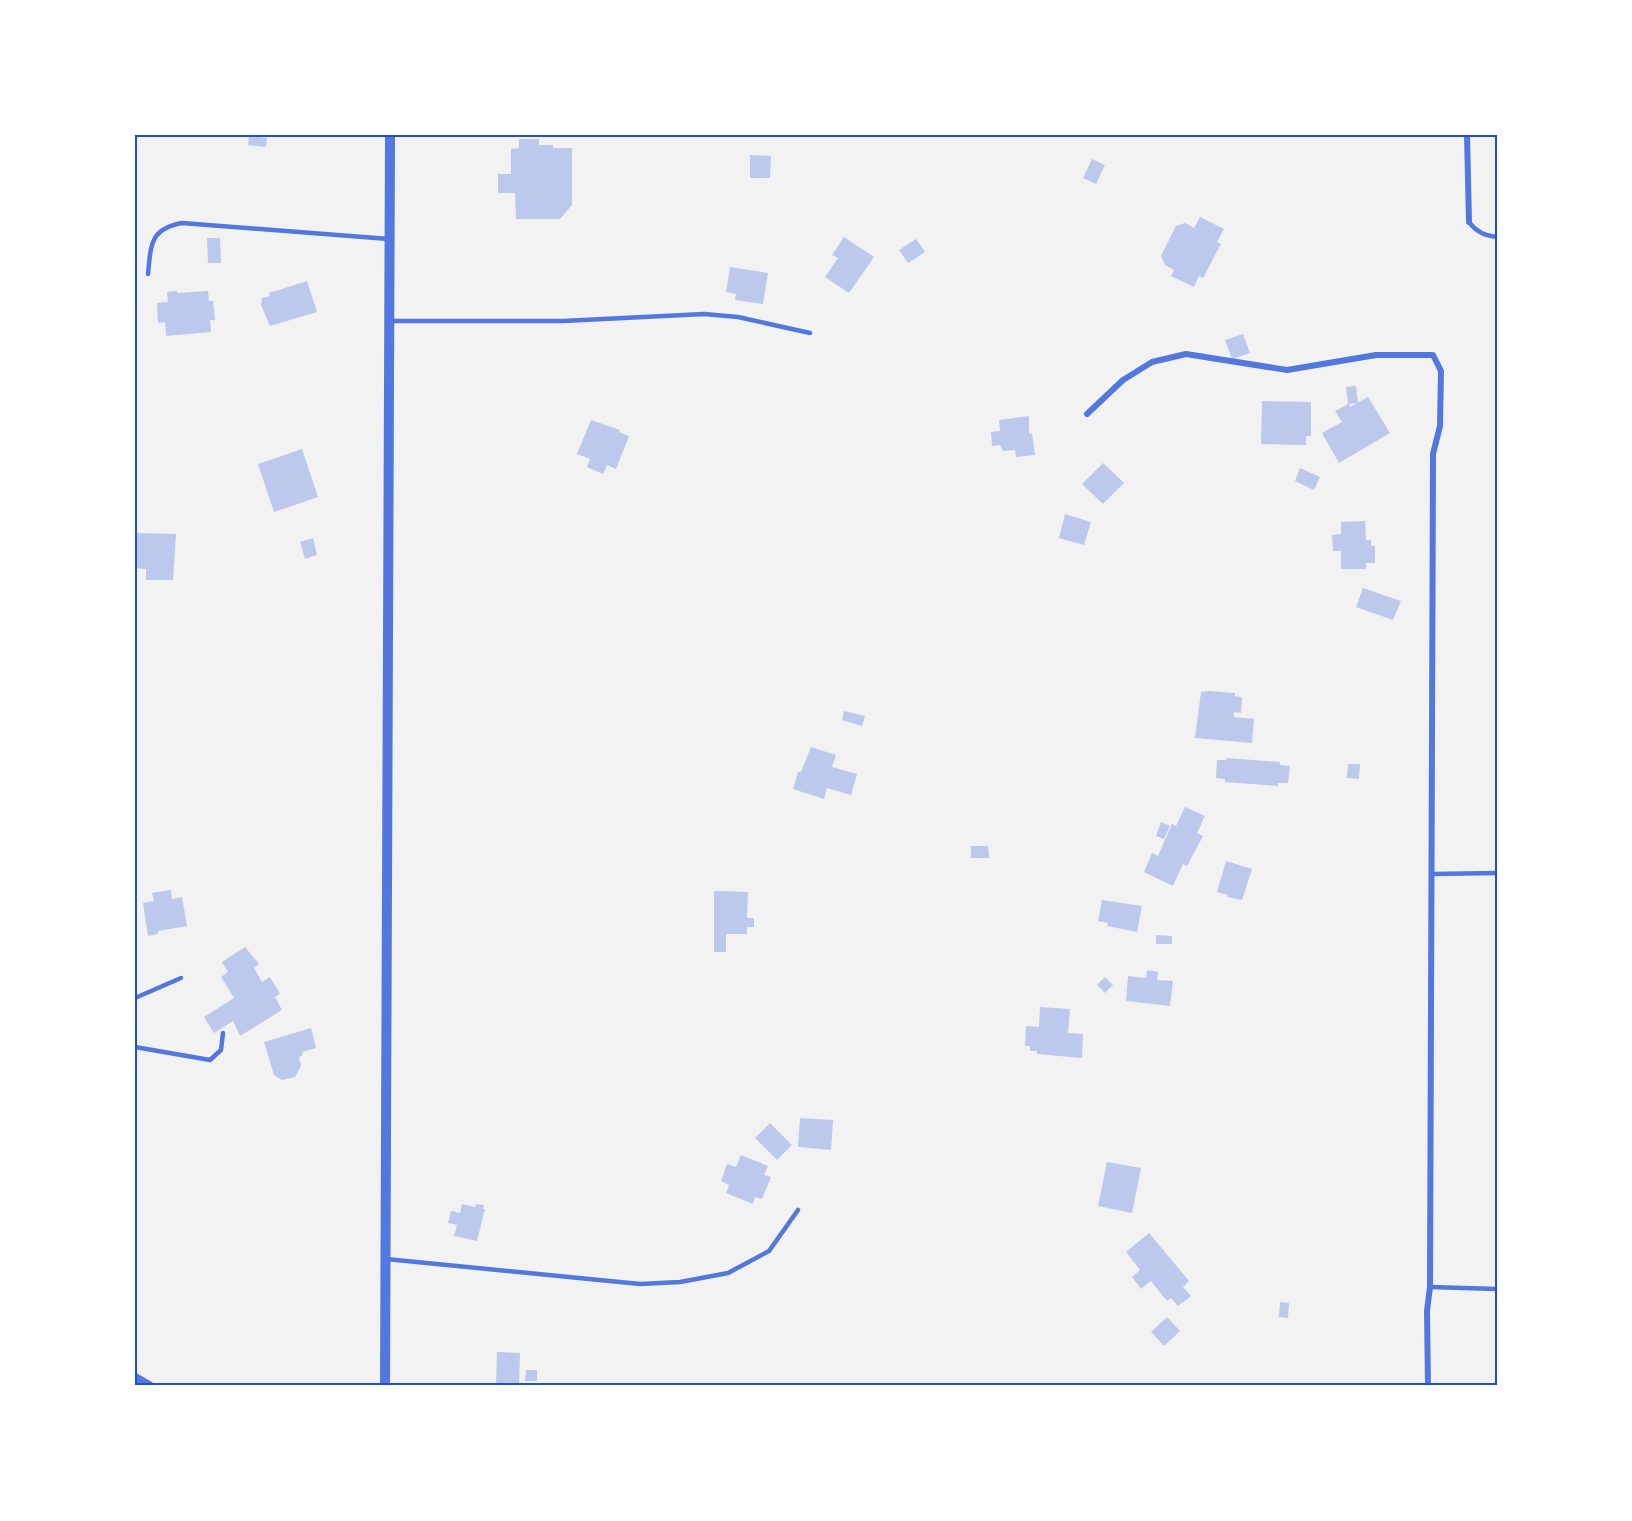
<svg xmlns="http://www.w3.org/2000/svg" width="1632" height="1521" font-family="'Fira Sans Condensed',sans-serif">
  <style>
    .building { fill: #bdc9ec }
    .lines { fill: none; stroke-linecap: round; stroke-linejoin: round }
    .service { stroke: #5277de; stroke-width: 4.5 }
    .minor { stroke: #5277de; stroke-width: 6 }
    .tertiary { stroke: #5277de; stroke-width: 10 }
    .neatline { fill: none; stroke: #1d4ed8; stroke-width: 2 }
  </style>
  <rect width="100%" height="100%" fill="#f2f2f2"/>
  <g class="building">
    <path d="M249,136l18,2 -1,9 -18,-2z"/>
    <path d="M519,139h20v6h14v3h19v57l-12,14h-44l-1,-26h-17v-19h13v-25l8,-1z"/>
    <path d="M750,155l21,1 -1,22h-20z"/>
    <path d="M1092,159l13,6 -9,19 -13,-6z"/>
    <path d="M1200,217l24,12 -7,13 4,2 -18,34 -4,-2 -5,11 -23,-11 3,-6 -9,-5 -4,-9 15,-30 9,-3 9,5z"/>
    <path d="M844,237l30,20 -25,36 -24,-16 13,-19 -6,-3z"/>
    <path d="M207,238h13l1,25h-13z"/>
    <path d="M916,239l9,13 -17,11 -9,-13z"/>
    <path d="M730,267l38,6 -5,31 -28,-4 1,-6 -10,-2z"/>
    <path d="M307,281l10,31 -47,14 -9,-21 1,-7 8,-2 -1,-3z"/>
    <path d="M177,291v2l31,-2 1,10h4l2,19h-5l1,12 -45,4 -1,-14 -7,1 -1,-20 11,-1 -1,-10z"/>
    <path d="M1243,334l7,19 -18,6 -7,-19z"/>
    <path d="M1356,386l2,17 -9,1 1,3 18,-10 22,36 -51,30 -17,-30 20,-11 -7,-11 13,-7 -2,-17z"/>
    <path d="M1262,401l49,1v34h-5v9l-45,-1z"/>
    <path d="M1029,416v18l3,-1 3,22 -19,2 -1,-7 -12,1 -3,-6 -8,1 -1,-14 9,-1 -1,-11z"/>
    <path d="M591,420l29,10 -1,2 10,4 -13,33 -9,-4 -4,9 -16,-7 3,-8 -13,-5z"/>
    <path d="M302,449l16,48 -44,15 -16,-48z"/>
    <path d="M1103,463l21,20 -21,21 -21,-20z"/>
    <path d="M1300,468l20,9 -6,13 -19,-9z"/>
    <path d="M1065,514l26,8 -7,23 -25,-7z"/>
    <path d="M1365,521l1,19h5v6h4v17h-9v6h-25v-18h-8l-1,-16 9,-1v-12z"/>
    <path d="M135,533l41,1 -3,46h-27v-11l-11,-1z"/>
    <path d="M313,538l4,17 -12,4 -5,-17z"/>
    <path d="M1363,588l38,13 -8,19 -37,-13z"/>
    <path d="M1209,691l26,2v3l7,1 -1,16 -7,-1v5l20,2 -2,24 -57,-5 6,-46z"/>
    <path d="M844,711l21,5 -3,10 -20,-6z"/>
    <path d="M811,747l25,8 -4,12 25,7 -6,21 -24,-7 -3,11 -31,-10 5,-17h3z"/>
    <path d="M1227,758l53,4v3l10,1 -2,17h-10v3l-53,-4v-3l-9,-1 1,-18h9z"/>
    <path d="M1348,764h12l-1,15 -12,-1z"/>
    <path d="M1185,807l20,9 -8,17 6,3 -16,30 -4,-2 -10,22 -29,-14 8,-19 6,3 14,-32 4,2z"/>
    <path d="M1161,822l9,4 -6,13 -8,-3z"/>
    <path d="M971,846h17l1,12h-18z"/>
    <path d="M1226,861l26,8 -10,31 -15,-3 1,-2 -11,-3z"/>
    <path d="M171,890l1,9 10,-2 5,29 -29,5v3l-10,2 -5,-33 11,-2 -2,-8z"/>
    <path d="M714,891l34,1 -1,26h7v9h-7v7h-21v18h-12z"/>
    <path d="M1102,900l40,6 -5,26 -30,-6 1,-3 -10,-2z"/>
    <path d="M1156,935l16,1v8h-16z"/>
    <path d="M245,947l14,17 -5,4 8,14 8,-5 10,17 -5,3 7,13 -42,26 -7,-15 -19,12 -10,-16 30,-19 -13,-21 7,-5 -6,-10z"/>
    <path d="M1147,970l11,2 -1,8 16,1 -3,25 -44,-5 2,-25 18,2z"/>
    <path d="M1105,977l8,8 -8,8 -8,-8z"/>
    <path d="M1040,1007l30,2 -2,24 15,1 -1,24 -45,-4v-3h-7v-5h-5l1,-20 13,1z"/>
    <path d="M311,1028l5,20 -14,4 1,3 -4,2 2,9 -6,11 -13,3 -8,-5 -10,-33z"/>
    <path d="M800,1118l33,2 -2,30 -33,-3z"/>
    <path d="M770,1123l22,22 -15,15 -22,-22z"/>
    <path d="M741,1155l27,11 -4,9 7,2 -9,22 -7,-2 -2,7 -27,-11 3,-8 -8,-4 6,-17 9,3z"/>
    <path d="M1107,1162l34,6 -9,45 -34,-7z"/>
    <path d="M462,1204l13,3 1,-3 8,1 -1,4h2l-8,32 -23,-5 3,-11 -9,-2 3,-12 9,2z"/>
    <path d="M1149,1233l40,48 -6,6 8,9 -13,10 -7,-8 -4,3 -16,-20 -10,8 -9,-12 8,-7 -14,-18z"/>
    <path d="M1280,1302l9,1 -1,15 -9,-1z"/>
    <path d="M1167,1317l13,14 -16,15 -13,-14z"/>
    <path d="M497,1352l23,1 -1,33h-23z"/>
    <path d="M526,1370h11v11h-12z"/>
  </g>
  <g class="lines">
    <g class="service">
      <path d="M1469,222c7,10 16,14 28,15"/>
      <path d="M148,274c3,-28 1,-45 34,-51l207,16"/>
      <path d="M389,321h174l141,-7 34,3 72,16"/>
      <path d="M1432,874l65,-1"/>
      <path d="M135,998l46,-20"/>
      <path d="M135,1047l75,13 11,-10 2,-17"/>
      <path d="M386,1259l254,25 40,-2 48,-9 41,-22 29,-41"/>
      <path d="M1430,1287l67,2"/>
    </g>
    <g class="minor">
      <path d="M1467,135l2,87"/>
      <path d="M1087,414l36,-34 29,-18 34,-8 101,16 89,-15h57l8,16 -1,55 -7,28 -3,833 -3,24 1,75"/>
    </g>
    <g class="tertiary">
      <path d="M135,1378l14,8"/>
      <path d="M385,1386l5,-1251"/>
    </g>
  </g>
  <rect width="1632" height="1521" fill="none" stroke="#ffffff" stroke-width="273"/>
  <rect x="136" y="136" width="1360" height="1248" class="neatline"/>
</svg>
